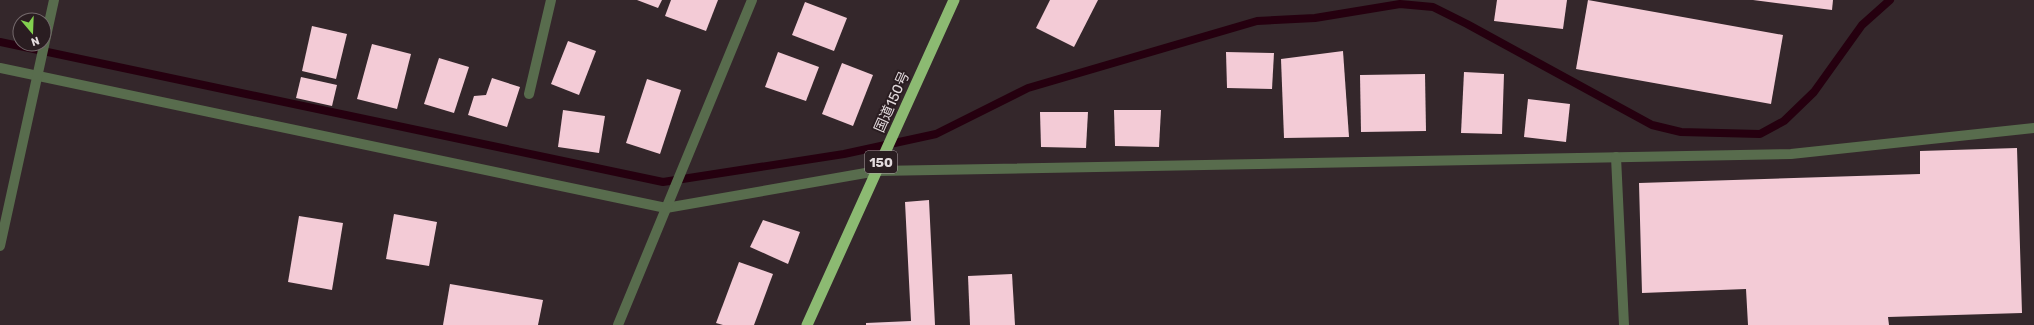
<svg xmlns="http://www.w3.org/2000/svg" width="2034" height="325" font-family="Rubik,'Noto Sans JP',sans-serif">
  <style>
    .lines { fill: none; stroke-linecap: round; stroke-linejoin: round }
    .stream { stroke: #25000f; stroke-width: 8 }
    .building { fill: #f3cbd6 }
    .minor { stroke: #586c4d; stroke-width: 10 }
    .trunk { stroke: #8cba72; stroke-width: 11 }
    .labels { text-anchor: middle; dominant-baseline: central; stroke-width: 4; stroke-linejoin: round; paint-order: stroke }
    .shield { fill: #2a1d21; stroke: #aca1a5; stroke-width: 1 }
    .shield-label { font-size: 13px; font-weight: bold; fill: #e3dadd }
    .street-label { font-size: 14px; fill: #e3dadd; stroke: #2a1d21 }
  </style>
  <rect width="100%" height="100%" fill="#34272b"/>
  <g class="lines">
    <path class="stream" d="M0,42l663,140 181,-28 92,-20 92,-46 229,-67 58,-3 85,-14 33,3 34,17 185,101 29,7 79,2 24,-13 30,-29 48,-67 28,-25"/>
  </g>
  <g class="building">
    <path d="M637,0h25l-4,8z"/>
    <path d="M671,0h47l-12,31 -41,-15z"/>
    <path d="M1050,0h48l-24,47 -38,-19z"/>
    <path d="M1497,0h70l-4,29 -69,-8z"/>
    <path d="M1588,0l195,35 -12,69 -195,-35z"/>
    <path d="M1753,0h80l-1,10z"/>
    <path d="M805,2l42,16 -13,33 -42,-16z"/>
    <path d="M312,26l35,8 -11,45 -34,-8z"/>
    <path d="M568,41l28,10 -17,44 -28,-11z"/>
    <path d="M372,44l39,10 -14,55 -40,-10z"/>
    <path d="M1343,51l6,86 -65,1 -3,-79z"/>
    <path d="M778,52l41,15 -13,34 -41,-14z"/>
    <path d="M1226,52l48,1 -2,36 -45,-1z"/>
    <path d="M439,58l30,9 -15,46 -30,-9z"/>
    <path d="M842,63l31,12 -20,51 -31,-12z"/>
    <path d="M1464,72l40,2 -2,60 -41,-1z"/>
    <path d="M1425,74l1,57 -65,1 -1,-57z"/>
    <path d="M301,77l36,8 -5,21 -36,-8z"/>
    <path d="M492,78l28,9 -13,40 -39,-12 6,-19 12,-1z"/>
    <path d="M647,79l34,11 -21,64 -34,-11z"/>
    <path d="M1528,99l42,5 -4,38 -42,-5z"/>
    <path d="M563,110l42,6 -6,37 -41,-6z"/>
    <path d="M1114,110h47l-2,37 -44,-1z"/>
    <path d="M1040,112h48l-2,36 -45,-1z"/>
    <path d="M2017,148l5,165 -134,4 1,8h-141l-2,-36 -104,4 -3,-110 281,-9v-23z"/>
    <path d="M929,200l6,125h-69v-2l45,-2 -6,-119z"/>
    <path d="M394,214l43,8 -8,44 -43,-7z"/>
    <path d="M299,216l44,7 -11,67 -44,-8z"/>
    <path d="M763,220l37,12 -12,32 -38,-17z"/>
    <path d="M739,262l34,12 -19,51h-31l-7,-2z"/>
    <path d="M1012,274l3,51h-45l-2,-49z"/>
    <path d="M450,284l93,16 -5,25h-95z"/>
  </g>
  <g class="lines">
    <g class="minor">
      <path d="M0,68l666,140 211,-37 914,-17 243,-26"/>
      <path d="M529,94l22,-94"/>
      <path d="M1616,157l8,168"/>
      <path d="M0,246l54,-246"/>
      <path d="M618,325l134,-325"/>
    </g>
    <path class="trunk" d="M807,325l147,-325"/>
  </g>
  <g class="labels">
    <rect class="shield" x="865" y="151" width="32" height="22" rx="3"/>
    <g class="shield-label">
      <text x="881" y="162">150</text>
    </g>
    <g class="street-label">
      <text transform="translate(892 102) rotate(-66)">国道150号</text>
    </g>
  </g>
  <g transform="translate(32 32) rotate(161)"><circle r="19" fill="#2a1d21" stroke="#74696c"/>
  <path d="M0-3L7 15L0 10L-7 15Z" fill="#82d04f"/>
  <text y="-6" font-size="11" font-weight="bold" text-anchor="middle" fill="#e3dadd">N</text>
  </g>
</svg>
